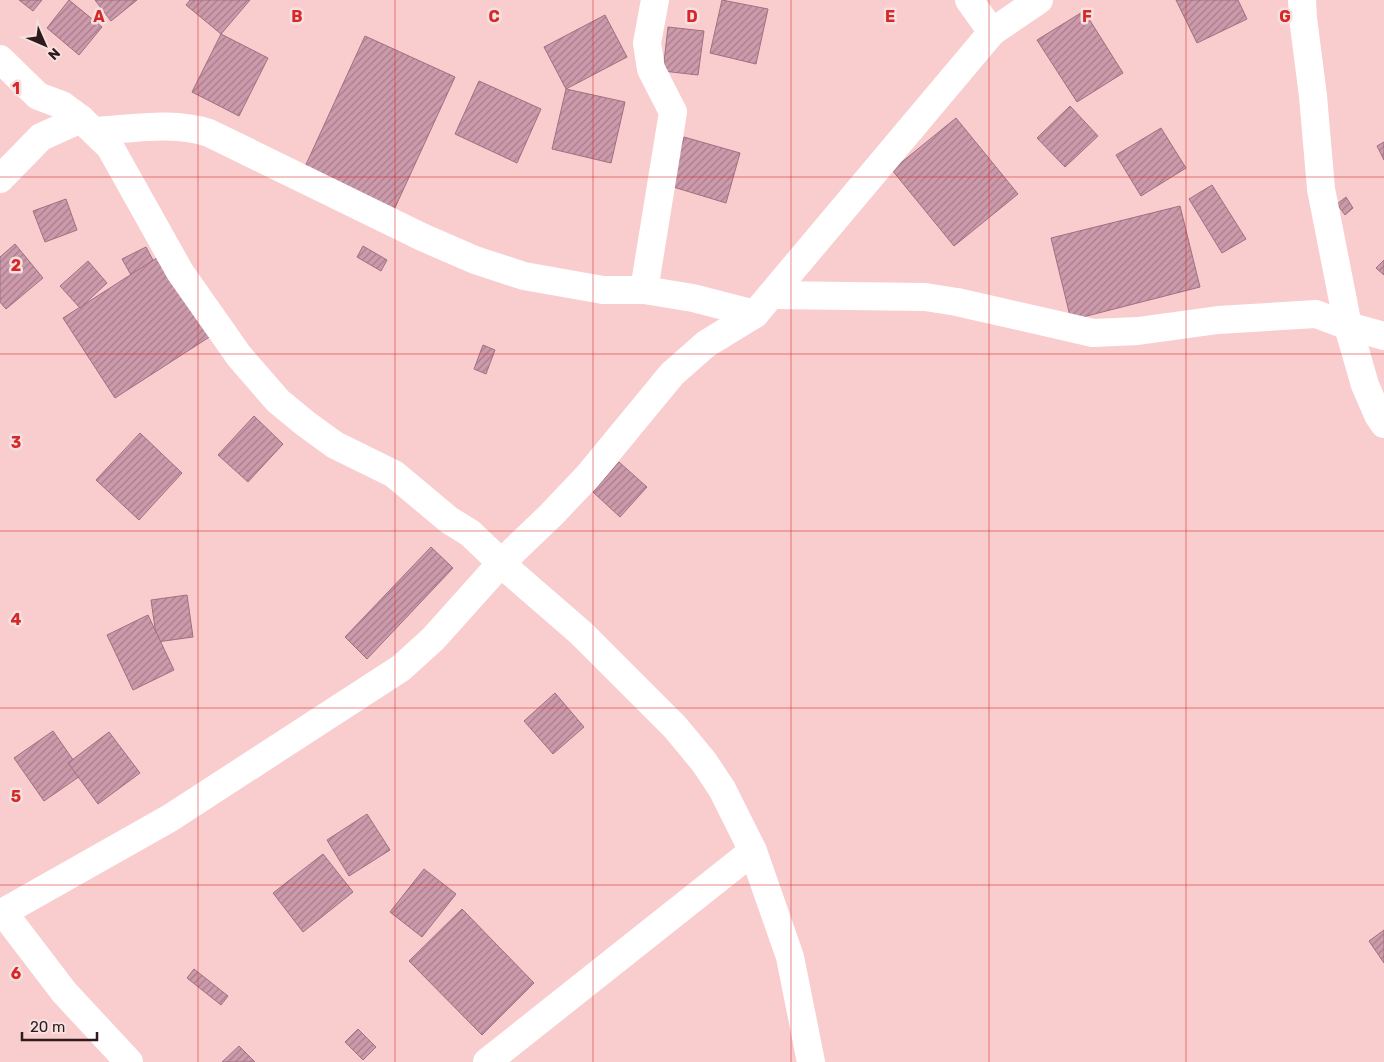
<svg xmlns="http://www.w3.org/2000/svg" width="1384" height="1062" font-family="Rubik,sans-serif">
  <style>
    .building { fill: url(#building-hatch); stroke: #9f7081 }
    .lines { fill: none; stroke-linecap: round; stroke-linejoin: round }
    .minor { stroke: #fff; stroke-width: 28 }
    .grid { fill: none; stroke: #d62828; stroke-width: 1; stroke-opacity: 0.55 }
    .grid-label { font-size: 16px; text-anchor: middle; font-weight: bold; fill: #d62828; stroke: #f7e0e0; stroke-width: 5; stroke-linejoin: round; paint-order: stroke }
  </style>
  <defs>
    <pattern id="building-hatch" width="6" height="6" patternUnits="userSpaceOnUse" patternTransform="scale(1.25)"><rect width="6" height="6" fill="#cc9aab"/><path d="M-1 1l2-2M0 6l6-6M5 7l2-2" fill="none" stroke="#a67d8a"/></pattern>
  </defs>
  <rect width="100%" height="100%" fill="#f9ccce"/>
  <g class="building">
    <path d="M19,0h23l-9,11z"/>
    <path d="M69,0l33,27 -23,28 -32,-27z"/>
    <path d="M95,0h42l-26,21z"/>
    <path d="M190,0h60l-29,34 -35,-29z"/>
    <path d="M722,0l46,9 -12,55 -46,-11z"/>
    <path d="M1176,0h62l9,19 -50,24z"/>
    <path d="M1084,11l39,62 -46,29 -40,-62z"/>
    <path d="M605,15l22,42 -61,32 -22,-42z"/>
    <path d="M668,27l36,4 -6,44 -35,-4z"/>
    <path d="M221,34l47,24 -29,58 -47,-24z"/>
    <path d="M365,36l90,41 -62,135 -90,-41z"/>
    <path d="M479,81l62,28 -24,54 -62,-29z"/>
    <path d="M566,89l59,13 -14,61 -59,-14z"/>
    <path d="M1070,106l28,30 -33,31 -28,-29z"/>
    <path d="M956,118l62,76 -64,52 -62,-76z"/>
    <path d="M1161,128l25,40 -45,28 -25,-41z"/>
    <path d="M684,137l56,16 -14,50 -56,-17z"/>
    <path d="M1384,142v18l-7,-14z"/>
    <path d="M1212,185l34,54 -24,14 -33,-54z"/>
    <path d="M1346,197l7,11 -8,7 -8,-11z"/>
    <path d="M66,199l11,31 -32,12 -12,-31z"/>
    <path d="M1180,206l20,81 -129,33 -20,-82z"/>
    <path d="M15,244l28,34 -37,31 -6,-7v-45z"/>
    <path d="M363,246l24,14 -6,11 -24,-14z"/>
    <path d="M146,247l8,15 -23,13 -9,-16z"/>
    <path d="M163,254l51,80 -99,64 -52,-80z"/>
    <path d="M1384,260v15l-8,-7z"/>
    <path d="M88,261l19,22 -27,25 -20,-22z"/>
    <path d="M483,345l12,5 -9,24 -12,-5z"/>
    <path d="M254,416l29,28 -35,38 -30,-27z"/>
    <path d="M140,433l42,40 -43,47 -43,-40z"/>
    <path d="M619,462l28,25 -27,30 -27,-25z"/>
    <path d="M431,547l22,21 -86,91 -22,-22z"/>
    <path d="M187,595l6,42 -36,5 -6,-42z"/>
    <path d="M148,615l26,55 -41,20 -26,-55z"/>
    <path d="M555,693l29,34 -31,27 -29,-33z"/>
    <path d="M53,731l30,43 -39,27 -30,-43z"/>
    <path d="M109,732l31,41 -42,31 -30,-41z"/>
    <path d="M367,814l23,36 -41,26 -22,-36z"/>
    <path d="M323,854l30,38 -50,40 -30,-39z"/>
    <path d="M424,869l32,25 -34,43 -32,-25z"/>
    <path d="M462,909l72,74 -52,52 -73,-74z"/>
    <path d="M1384,930v33l-15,-22z"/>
    <path d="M194,969l34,27 -7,9 -34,-27z"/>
    <path d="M358,1029l18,18 -13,13 -18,-18z"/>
    <path d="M239,1046l16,16h-33z"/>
  </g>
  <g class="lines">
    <g class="minor">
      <path d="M969,0l23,32"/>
      <path d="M1302,0l1,18 10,78 8,93 27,137 17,59 13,30 6,9"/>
      <path d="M0,59l38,37 24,9 19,14 29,28 70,125 59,84 39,45 28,23 29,21 59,29 55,46 21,13 43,41 68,59 94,94 29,35 18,27 31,62 37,106 21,105"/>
      <path d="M95,131c37,-2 78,-10 114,2l213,104 53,23 49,16 79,14h41l49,8 62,16"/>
      <path d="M0,179l41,-42 40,-18"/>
      <path d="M644,290l29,-178 -22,-43 -4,-26 8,-43"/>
      <path d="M773,295l152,2 32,5 136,31 45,-2 80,-11 98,-6 32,12 36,10"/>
      <path d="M3,912l61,80 65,70"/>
      <path d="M0,914l170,-96 231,-150 32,-29 69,-77 49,-47 37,-39 84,-102 34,-30 49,-30 237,-282 47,-32"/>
      <path d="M487,1062l266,-211"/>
    </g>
  </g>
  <path class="grid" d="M198,0v1062M395,0v1062M593,0v1062M791,0v1062M989,0v1062M1186,0v1062M0,177h1384M0,354h1384M0,531h1384M0,708h1384M0,885h1384"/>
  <g class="grid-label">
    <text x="99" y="22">A</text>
    <text x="297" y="22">B</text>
    <text x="494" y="22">C</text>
    <text x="692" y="22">D</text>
    <text x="890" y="22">E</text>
    <text x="1087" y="22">F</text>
    <text x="1285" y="22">G</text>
    <text x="16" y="94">1</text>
    <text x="16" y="271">2</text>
    <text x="16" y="448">3</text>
    <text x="16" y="625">4</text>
    <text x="16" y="802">5</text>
    <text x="16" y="979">6</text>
  </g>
  <g transform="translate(45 45) rotate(135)" stroke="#f7e0e0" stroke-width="4" paint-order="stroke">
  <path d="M0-4L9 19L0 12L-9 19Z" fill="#2f1b1c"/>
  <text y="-8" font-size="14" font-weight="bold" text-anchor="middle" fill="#2f1b1c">N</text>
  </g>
  <path d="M22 1032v8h75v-8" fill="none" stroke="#2f1b1c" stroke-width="2.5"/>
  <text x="30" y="1032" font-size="15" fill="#2f1b1c" stroke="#f7e0e0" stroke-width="4" paint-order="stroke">20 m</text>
</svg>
